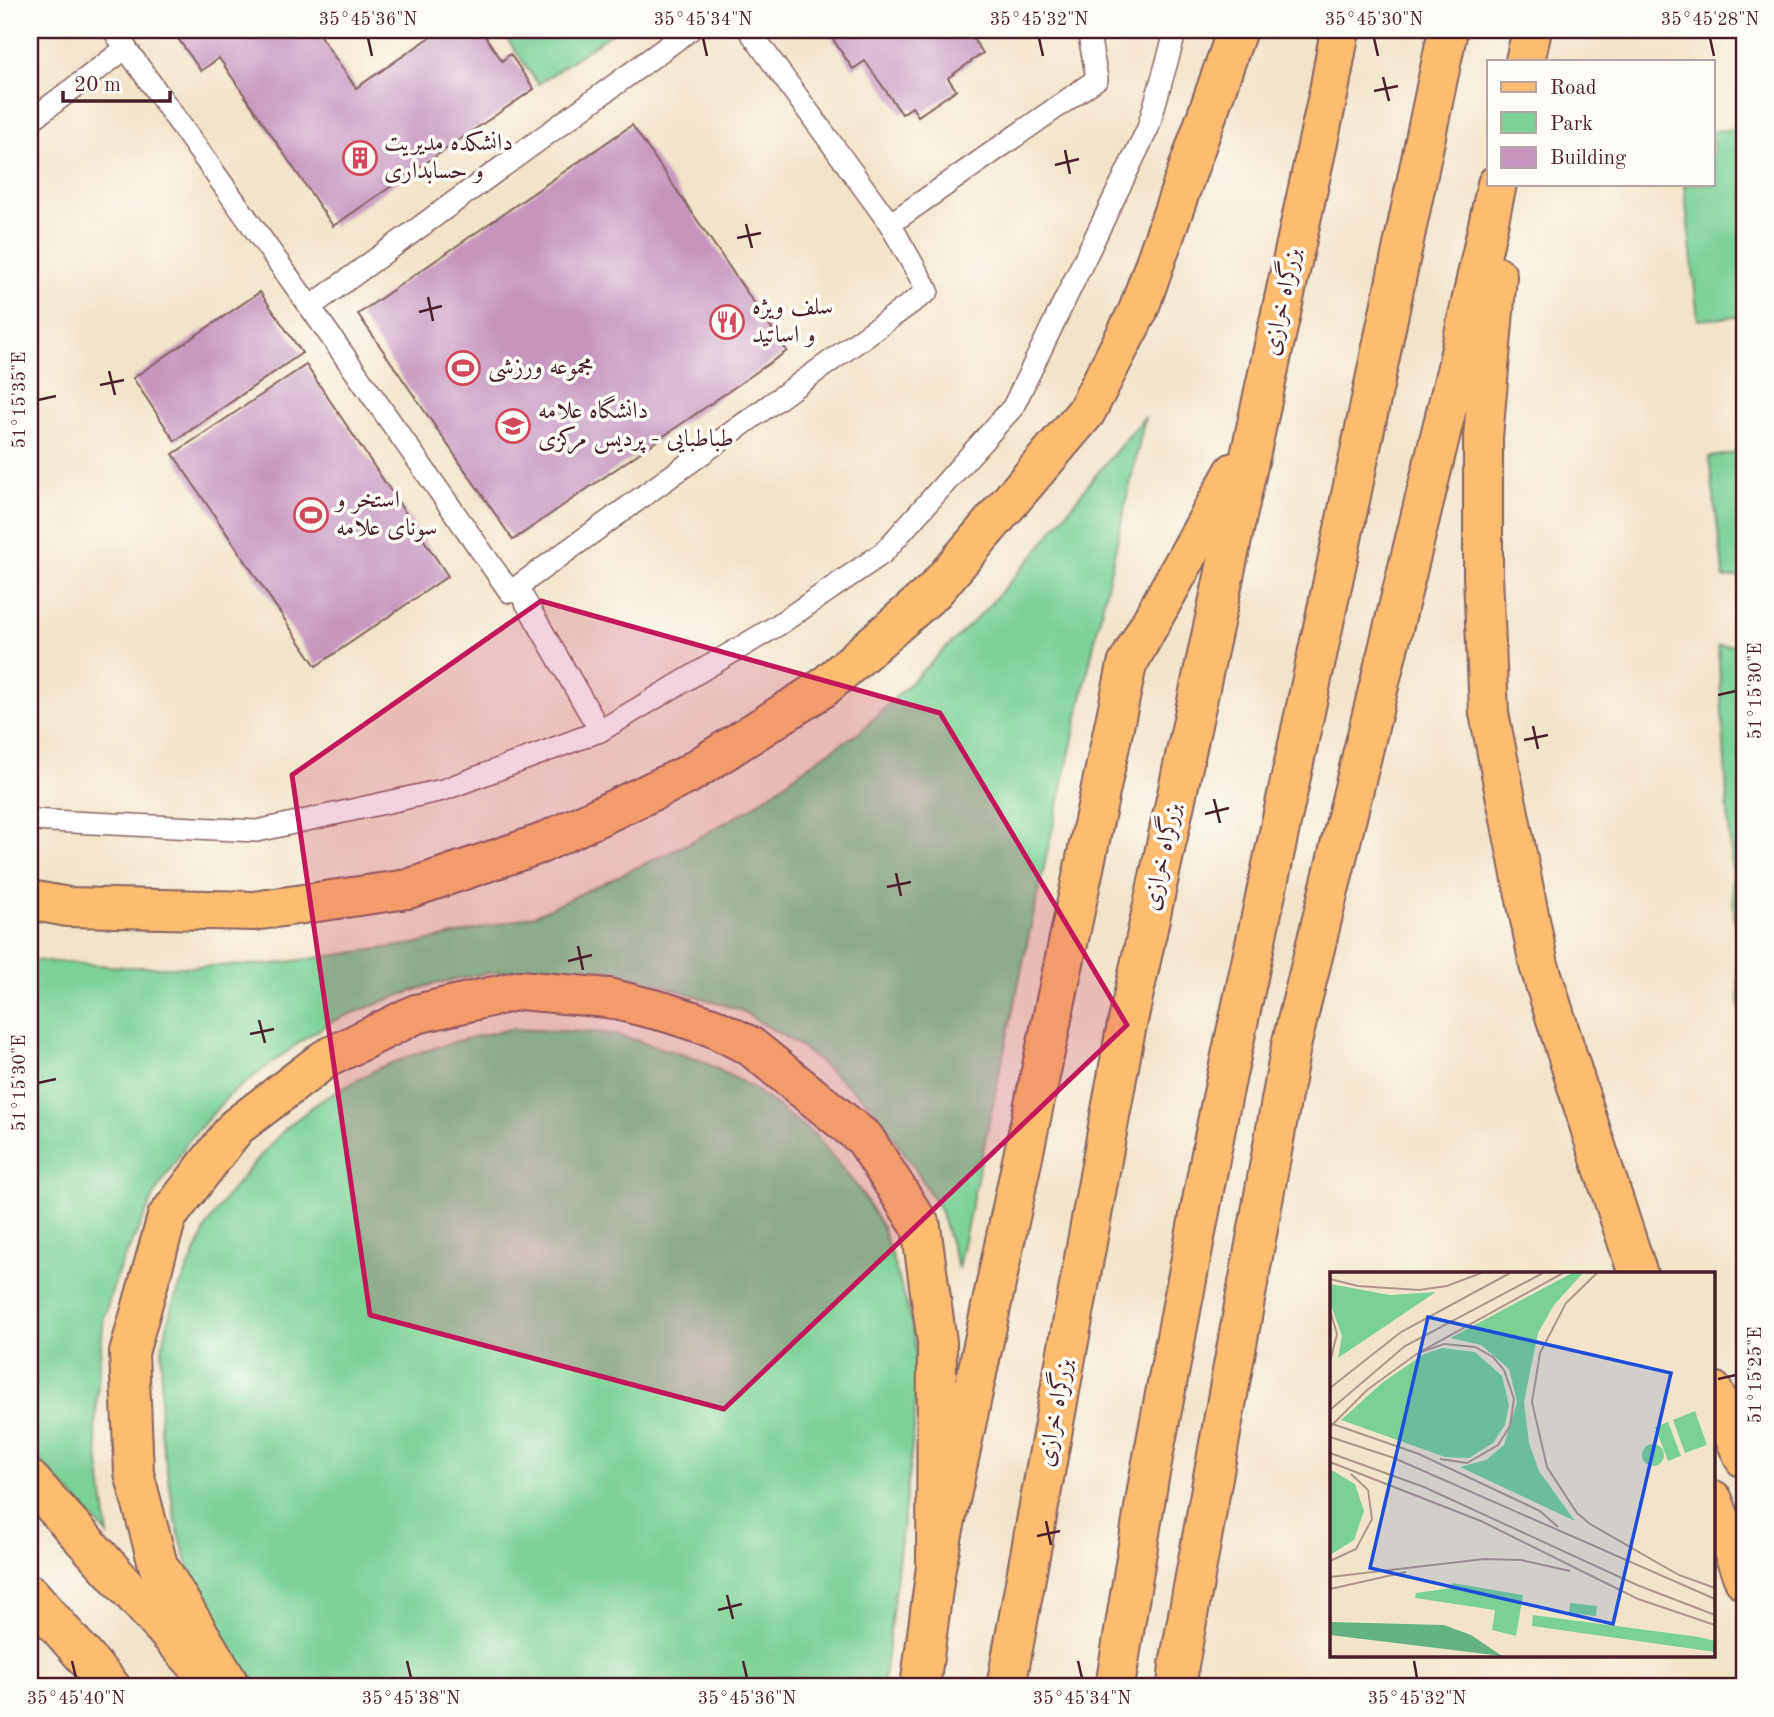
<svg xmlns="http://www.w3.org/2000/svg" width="1774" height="1717" font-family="'Old Standard TT',Amiri,serif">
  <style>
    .green { fill: #7bd195; stroke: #627860; stroke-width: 2 }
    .building { fill: #c694bd }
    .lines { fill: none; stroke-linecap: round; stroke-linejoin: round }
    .service-casing { stroke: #856462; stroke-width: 24 }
    .primary-casing { stroke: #856462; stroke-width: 42 }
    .trunk-casing { stroke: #856462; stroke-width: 42 }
    .motorway-casing { stroke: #856462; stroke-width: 42 }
    .service { stroke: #fff; stroke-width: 21 }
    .primary { stroke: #febc70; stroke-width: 38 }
    .trunk { stroke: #febc70; stroke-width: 38 }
    .motorway { stroke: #febc70; stroke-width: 38 }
    .marked { fill: #c2185b; fill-opacity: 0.2; stroke: #c2185b; stroke-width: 5; stroke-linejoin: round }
    .ticks { fill: none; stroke: #4a1f2b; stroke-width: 2.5 }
    .labels { text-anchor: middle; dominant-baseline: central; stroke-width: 7; stroke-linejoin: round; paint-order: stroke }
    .poi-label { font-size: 24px; fill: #4a1f2b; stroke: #fdfcf7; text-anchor: start }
    .street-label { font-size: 24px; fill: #4a1f2b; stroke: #fdfcf7 }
    .inset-road { fill: none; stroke: #af9589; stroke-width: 2 }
    .view { fill: #1d4ed8; fill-opacity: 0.15; stroke: #1d4ed8; stroke-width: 3.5 }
    .inset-edge { fill: none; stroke: #4a1f2b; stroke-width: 3.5 }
    .neatline { fill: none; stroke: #4a1f2b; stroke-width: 2.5 }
    .ticks-label { font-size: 18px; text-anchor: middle; fill: #4a1f2b }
  </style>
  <rect width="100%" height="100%" fill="#fdfcf7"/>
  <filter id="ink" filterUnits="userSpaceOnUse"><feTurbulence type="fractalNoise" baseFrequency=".0143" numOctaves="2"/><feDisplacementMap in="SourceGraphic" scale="14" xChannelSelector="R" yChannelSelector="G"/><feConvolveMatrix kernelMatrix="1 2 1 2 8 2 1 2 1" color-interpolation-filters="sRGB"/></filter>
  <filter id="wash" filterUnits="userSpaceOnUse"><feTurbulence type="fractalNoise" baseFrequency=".00686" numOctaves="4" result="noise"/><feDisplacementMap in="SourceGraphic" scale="28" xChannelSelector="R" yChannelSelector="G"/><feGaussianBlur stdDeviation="1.57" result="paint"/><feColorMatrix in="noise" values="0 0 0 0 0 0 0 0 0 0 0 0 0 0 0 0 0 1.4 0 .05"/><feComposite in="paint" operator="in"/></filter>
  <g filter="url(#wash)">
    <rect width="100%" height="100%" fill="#f2e4c8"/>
    <g class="green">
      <path d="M501,30h115l-78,54z"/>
      <path d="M1744,128v188l-46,4 -14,-136h29v-53z"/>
      <path d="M1145,417l-114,508 -73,343 -18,-58 -24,-40 -44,-64 -72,-60 -60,-36 -88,-28 -45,-12 -51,-3 -69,6 -57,12 -46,16 -51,20 -29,18 -75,56 -40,45 -32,50 -38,79 -15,48 -5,49 -4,65 13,104 -78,-87v-488l95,7h64l85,-3 147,-21 114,-28 152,-71 64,-36 68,-50 42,-27 122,-119 50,-56 61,-79z"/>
      <path d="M1744,452v124l-20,2 -15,-121z"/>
      <path d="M1744,644v431l-26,-429z"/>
      <path d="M511,1029l94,4 27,6 70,22 48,25 67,51 44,55 21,35 22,68 8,31 4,29v33l-2,42 -31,257h-622l-25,-28 -18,-31 -28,-56 -13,-45 -17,-97 2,-81 10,-44 35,-79 21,-32 28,-33 30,-33 31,-25 62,-35 42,-16 44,-13z"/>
    </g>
    <g id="blocks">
      <g class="building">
        <path d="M172,30h144l40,58 85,-58h40l21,31 8,-7 24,35 -201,137 -114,-168 -18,13z"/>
        <path d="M844,30h123l16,23 -35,25 8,12 -38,26 -6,-9 -10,7 -37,-53 -12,8 -21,-31z"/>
        <path d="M632,125l155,226 -274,189 -155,-226z"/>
        <path d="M260,292l42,61 -127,88 -42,-63z"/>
        <path d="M306,365l142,211 -132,90 -143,-212z"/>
      </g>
    </g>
  </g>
  <g filter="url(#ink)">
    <use href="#blocks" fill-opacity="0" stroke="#856462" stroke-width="2"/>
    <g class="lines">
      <g class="service-casing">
        <g id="service">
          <path d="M113,30l197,277"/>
          <path d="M690,30l-380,277 200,285 418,-301 -38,-67 -141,-194"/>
          <path d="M30,121l96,-73"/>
          <path d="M890,224l207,-145 -8,-44 -3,-5"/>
          <path d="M600,731l178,-106 105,-72 130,-146 135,-279 28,-98"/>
          <path d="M30,820l227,11 186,-41 157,-59 -83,-144"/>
        </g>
      </g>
      <g class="primary-casing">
        <path id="primary" d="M30,1480l187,207"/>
      </g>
      <g class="trunk-casing">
        <g id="trunk">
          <path d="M1525,61l7,-31"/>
          <path d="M1497,276l-14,162v138l6,137 50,252 53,169 46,140"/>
          <path d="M30,900l38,7 186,4 154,-22 132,-45 147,-69 136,-87 111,-97 152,-179 52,-101 99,-281"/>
          <path d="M1713,1391l31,67"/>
          <path d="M1713,1500l31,80"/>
          <path d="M231,1687l-73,-122 -24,-92 -5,-120 38,-136 69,-90 89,-68 91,-45 104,-24 88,8 57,14 47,15 38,19 115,93 56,88 16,115 -1,225"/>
          <path d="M920,1687l16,-120 191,-902 107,-193"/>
          <path d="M1006,1687l118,-648 205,-948 11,-61"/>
          <path d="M1115,1687l34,-209 70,-366 120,-559 109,-523"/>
          <path d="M1177,1687l2,-22 112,-619 165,-675 41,-187"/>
        </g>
      </g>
      <g class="motorway-casing">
        <path id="motorway" d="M30,1594l81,93"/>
      </g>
      <use href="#service" class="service"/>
      <use href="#primary" class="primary"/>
      <use href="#trunk" class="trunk"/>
      <use href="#motorway" class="motorway"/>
    </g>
  </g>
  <path class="marked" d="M541,601l399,112 187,312 -403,384 -354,-94 -78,-540z"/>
  <path class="ticks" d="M368,38l4,18M703,38l4,18M1039,38l4,18M1374,38l4,18M1710,38l4,18M1383,77l6,24M1374,91l24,-5M1065,150l5,24M1055,165l24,-6M746,224l6,24M737,238l24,-5M428,297l5,24M419,312l23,-6M109,371l6,24M100,385l24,-5M38,400l18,-4M1718,695l18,-4M1533,726l5,23M1524,740l24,-5M1214,799l6,24M1205,814l24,-6M896,873l5,23M887,887l24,-5M578,946l5,24M568,961l24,-6M259,1020l6,23M250,1034l24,-5M38,1083l18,-4M1718,1379l18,-4M1046,1521l5,24M1037,1536l23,-5M727,1595l6,24M718,1610l24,-6M72,1661l4,17M407,1661l4,17M743,1661l4,17M1078,1661l4,17M1414,1661l3,17"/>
  <defs>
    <g id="building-ring" transform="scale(1.75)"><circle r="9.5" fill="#fdfcf7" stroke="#d1495b" stroke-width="1.5"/><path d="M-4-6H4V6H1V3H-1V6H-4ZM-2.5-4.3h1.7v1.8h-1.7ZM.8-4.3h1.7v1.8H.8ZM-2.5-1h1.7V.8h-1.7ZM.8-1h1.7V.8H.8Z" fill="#d1495b"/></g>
    <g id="restaurant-ring" transform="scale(1.75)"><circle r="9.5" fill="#fdfcf7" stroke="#d1495b" stroke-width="1.5"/><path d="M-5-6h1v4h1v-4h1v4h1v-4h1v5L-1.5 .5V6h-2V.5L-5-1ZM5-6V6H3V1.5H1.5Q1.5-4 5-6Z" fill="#d1495b"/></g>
    <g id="stadium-ring" transform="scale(1.75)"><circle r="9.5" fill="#fdfcf7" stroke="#d1495b" stroke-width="1.5"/><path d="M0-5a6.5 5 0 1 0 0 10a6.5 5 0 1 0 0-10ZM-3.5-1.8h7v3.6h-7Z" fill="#d1495b"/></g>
    <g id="university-ring" transform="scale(1.75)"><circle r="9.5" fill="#fdfcf7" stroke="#d1495b" stroke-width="1.5"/><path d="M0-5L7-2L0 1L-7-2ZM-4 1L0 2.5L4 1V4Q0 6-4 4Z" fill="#d1495b"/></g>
  </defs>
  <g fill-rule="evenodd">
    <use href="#building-ring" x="360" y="158"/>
    <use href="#restaurant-ring" x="727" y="322"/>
    <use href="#stadium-ring" x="463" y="368"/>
    <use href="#university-ring" x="513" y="426"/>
    <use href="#stadium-ring" x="311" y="515"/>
  </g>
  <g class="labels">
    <g class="poi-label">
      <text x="384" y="144">دانشکده مدیریت<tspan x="384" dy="28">و حسابداری</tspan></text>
      <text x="752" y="308">سلف ویژه<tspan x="752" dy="28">و اساتید</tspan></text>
      <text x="488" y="368">مجموعه ورزشی</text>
      <text x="538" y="412">دانشگاه علامه<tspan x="538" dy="28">طباطبایی - پردیس مرکزی</tspan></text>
      <text x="336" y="501">استخر و<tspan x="336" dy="28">سونای علامه</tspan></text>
    </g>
    <g class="street-label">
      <text transform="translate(1283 302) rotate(-78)">بزرگراه خرازی</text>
      <text transform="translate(1163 857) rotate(-78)">بزرگراه خرازی</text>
      <text transform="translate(1056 1413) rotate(-80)">بزرگراه خرازی</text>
    </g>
  </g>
  <g transform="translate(1330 1272)">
    <rect width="385" height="385" fill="#f2e4c8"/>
    <path d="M242,1h11l-29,32 -16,28 -14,69 5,41 10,28 36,50 -115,-54 26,-7 18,-15 13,-43 -8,-33 -28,-24 -31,-7zM0,12l60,11 46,-3 -98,66 4,-22 -12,-33zM112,76l33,4 27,24 7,29 -4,20 -12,18 -24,15 -24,-1 -104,-37 42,-38 41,-28zM365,139l12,34 -22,8 -12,-33zM338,150l13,34 -13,5 -13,-34zM312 183a11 11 0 1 1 22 0a11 11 0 1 1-22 0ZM0,197l25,15 9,27 -10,29 -24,15zM122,311l71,12 -7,41 -24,-6 3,-20 -80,-12 1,-5 35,-5zM240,331l27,3 -1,10 -27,-3zM203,343l166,22 16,4v11l-183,-26z" fill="#7bd195"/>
    <path d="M0,350l114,3 27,10 31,21 -172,-21z" fill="#64b37e"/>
    <path class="inset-road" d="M267,1l-31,30 -26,50 -8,49 15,65 30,46 13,11 89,51 36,13M0,7l28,7 61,4 28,-4 34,-13M0,38l7,24 -7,28M88,81l26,-9 31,3 18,10 11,13 10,29 -4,27 -12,19 -31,18 -27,-4M0,116l71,-56 109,-59M0,138l75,-64 138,-73M0,151l89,31 121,57 18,16M0,155l37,-37 51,-37 145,-80M0,165l64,21 321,141M0,181l94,34 213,98 78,30M0,190l151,59 157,78 77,26M0,289l26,-12 16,-30 -4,-29 -17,-16M0,305l154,-18 37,1 49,11M0,317l76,-17"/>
    <path class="view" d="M98,45l243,56 -58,251 -243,-56z"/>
    <rect width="385" height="385" class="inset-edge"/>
  </g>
  <rect width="1774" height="1717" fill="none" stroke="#fdfcf7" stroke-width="77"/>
  <rect x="1487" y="60" width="228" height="126" fill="#fdfcf7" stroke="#b5a4a5" stroke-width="2"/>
  <rect x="1501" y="82" width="35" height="10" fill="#febc70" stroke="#b5a4a5" stroke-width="2"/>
  <text x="1550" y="94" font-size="21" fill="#4a1f2b">Road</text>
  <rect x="1501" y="112" width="35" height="21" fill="#7bd195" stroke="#b5a4a5" stroke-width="2"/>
  <text x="1550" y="130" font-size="21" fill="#4a1f2b">Park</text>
  <rect x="1501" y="147" width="35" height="21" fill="#c694bd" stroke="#b5a4a5" stroke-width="2"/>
  <text x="1550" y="164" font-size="21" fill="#4a1f2b">Building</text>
  <path d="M63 91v10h107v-10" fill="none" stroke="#4a1f2b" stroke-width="3.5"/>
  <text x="74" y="91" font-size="21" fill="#4a1f2b" stroke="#fdfcf7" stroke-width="5" paint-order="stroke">20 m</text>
  <rect x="38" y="38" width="1698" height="1640" class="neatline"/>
  <g class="ticks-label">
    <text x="368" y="25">35°45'36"N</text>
    <text x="703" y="25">35°45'34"N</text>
    <text x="1039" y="25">35°45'32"N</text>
    <text x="1374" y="25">35°45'30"N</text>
    <text x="1710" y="25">35°45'28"N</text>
    <text transform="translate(19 400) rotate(-90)" y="6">51°15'35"E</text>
    <text transform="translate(1755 691) rotate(-90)" y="6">51°15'30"E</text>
    <text transform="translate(19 1083) rotate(-90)" y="6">51°15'30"E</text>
    <text transform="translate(1755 1375) rotate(-90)" y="6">51°15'25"E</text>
    <text x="76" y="1704">35°45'40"N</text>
    <text x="411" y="1704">35°45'38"N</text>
    <text x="747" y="1704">35°45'36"N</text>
    <text x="1082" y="1704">35°45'34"N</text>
    <text x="1417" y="1704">35°45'32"N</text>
  </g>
</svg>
